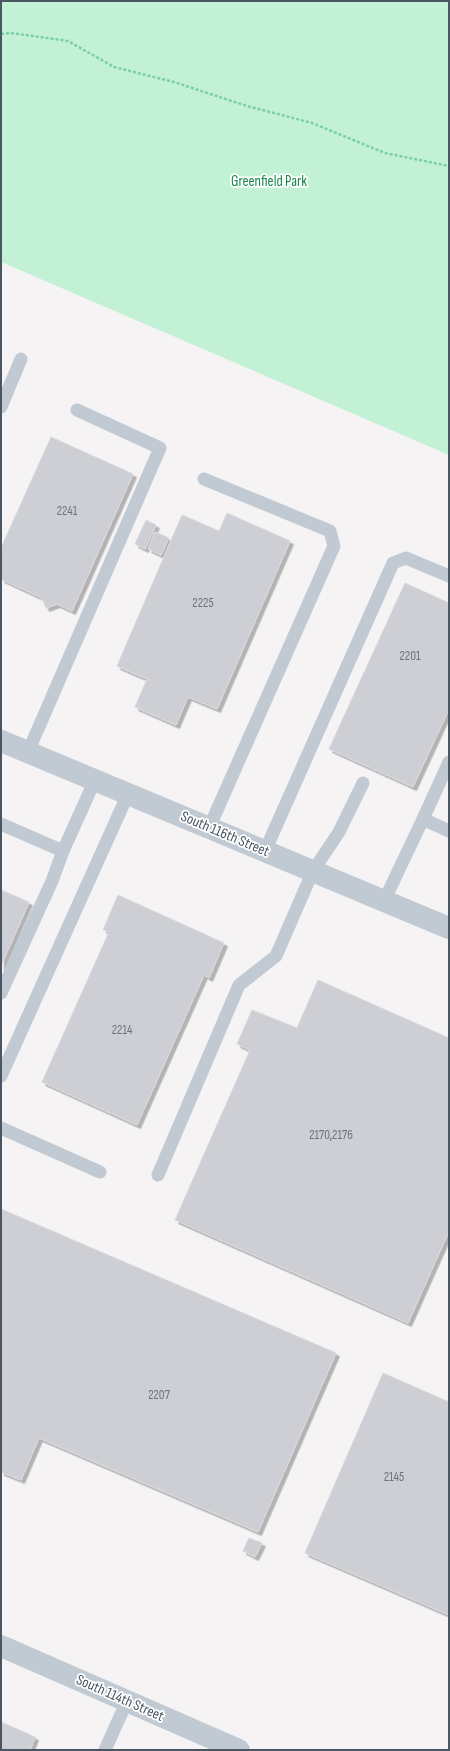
<svg xmlns="http://www.w3.org/2000/svg" width="450" height="1751" font-family="'Sofia Sans Condensed',sans-serif">
  <style>
    .green { fill: #c3f1d5 }
    .building { fill: #cdcfd5; stroke: #d7d9de; filter: url(#shadow) }
    .lines { fill: none; stroke-linecap: round; stroke-linejoin: round }
    .path { stroke: #7ad0a6; stroke-width: 2.5; stroke-dasharray: 3 2; stroke-linecap: butt }
    .service { stroke: #c1cad2; stroke-width: 13 }
    .minor { stroke: #c1cad2; stroke-width: 22 }
    .tertiary { stroke: #c1cad2; stroke-width: 22 }
    .labels { text-anchor: middle; dominant-baseline: central; stroke-width: 3.5; stroke-linejoin: round; paint-order: stroke }
    .number-label { font-size: 13px; fill: #6b747e }
    .park-label { font-size: 15px; fill: #17864f; stroke: #fff }
    .street-label { font-size: 15px; fill: #4a5661; stroke: #fff }
  </style>
  <defs>
    <filter id="shadow"><feDropShadow dx="3.5" dy="3.5" stdDeviation="0" flood-color="#0004"/></filter>
  </defs>
  <rect width="100%" height="100%" fill="#f5f3f3"/>
  <path class="green" d="M1,1h448v454l-448,-193z"/>
  <g class="building">
    <path d="M51,437l82,37 -61,137 -15,-7 -11,4 -4,-10 -41,-19v-31z"/>
    <path d="M227,513l63,28 -73,168 -29,-12 -12,28 -41,-18 12,-28 -30,-13 65,-151 37,16z"/>
    <path d="M146,520l10,5 -11,24 -10,-5z"/>
    <path d="M155,532l14,6 -8,17 -13,-6z"/>
    <path d="M405,583l44,20v106l-36,78 -84,-38z"/>
    <path d="M1,890l28,12 -28,64z"/>
    <path d="M118,895l106,48 -15,35 -5,-3 -67,150 -95,-43 67,-150 -6,-2z"/>
    <path d="M318,980l131,58v193l-41,92 -233,-103 75,-170 -13,-6 15,-34 45,18z"/>
    <path d="M1,1209l335,144 -78,179 -219,-94 -18,42 -20,-8z"/>
    <path d="M383,1373l66,29v213l-144,-62z"/>
    <path d="M249,1538l13,5 -7,14 -12,-6z"/>
    <path d="M1,1722l34,15 -5,13h-29z"/>
  </g>
  <g class="lines">
    <path class="path" d="M1,34l10,-1 57,8 46,26 60,15 73,24 65,17 73,30 64,13"/>
    <g class="service">
      <path d="M1,407l20,-48"/>
      <path d="M204,479l126,52 4,15 -125,282"/>
      <path d="M28,752l132,-304 -83,-38"/>
      <path d="M423,819l26,-57"/>
      <path d="M1,824l62,27 32,-71"/>
      <path d="M265,851l128,-288 13,-5 43,18"/>
      <path d="M384,901l39,-82 26,12"/>
      <path d="M1,993l51,-112 11,-30"/>
      <path d="M1,1076l127,-282"/>
      <path d="M1,1128l99,44"/>
      <path d="M158,1175l81,-190 37,-29 37,-85 26,-39 24,-49"/>
      <path d="M105,1750l22,-49"/>
    </g>
    <path class="minor" d="M1,1646l238,104"/>
    <path class="tertiary" d="M1,741l448,187"/>
  </g>
  <g class="labels">
    <g class="number-label">
      <text x="67" y="511">2241</text>
      <text x="203" y="603">2225</text>
      <text x="410" y="656">2201</text>
      <text x="122" y="1030">2214</text>
      <text x="331" y="1135">2170,2176</text>
      <text x="159" y="1395">2207</text>
      <text x="394" y="1477">2145</text>
    </g>
    <g class="park-label">
      <text x="269" y="181">Greenfield Park</text>
    </g>
    <g class="street-label">
      <text transform="translate(225 834) rotate(23)">South 116th Street</text>
      <text transform="translate(120 1698) rotate(24)">South 114th Street</text>
    </g>
  </g>
  <rect width="450" height="1751" fill="none" stroke="#4a5661" stroke-width="4"/>
</svg>
